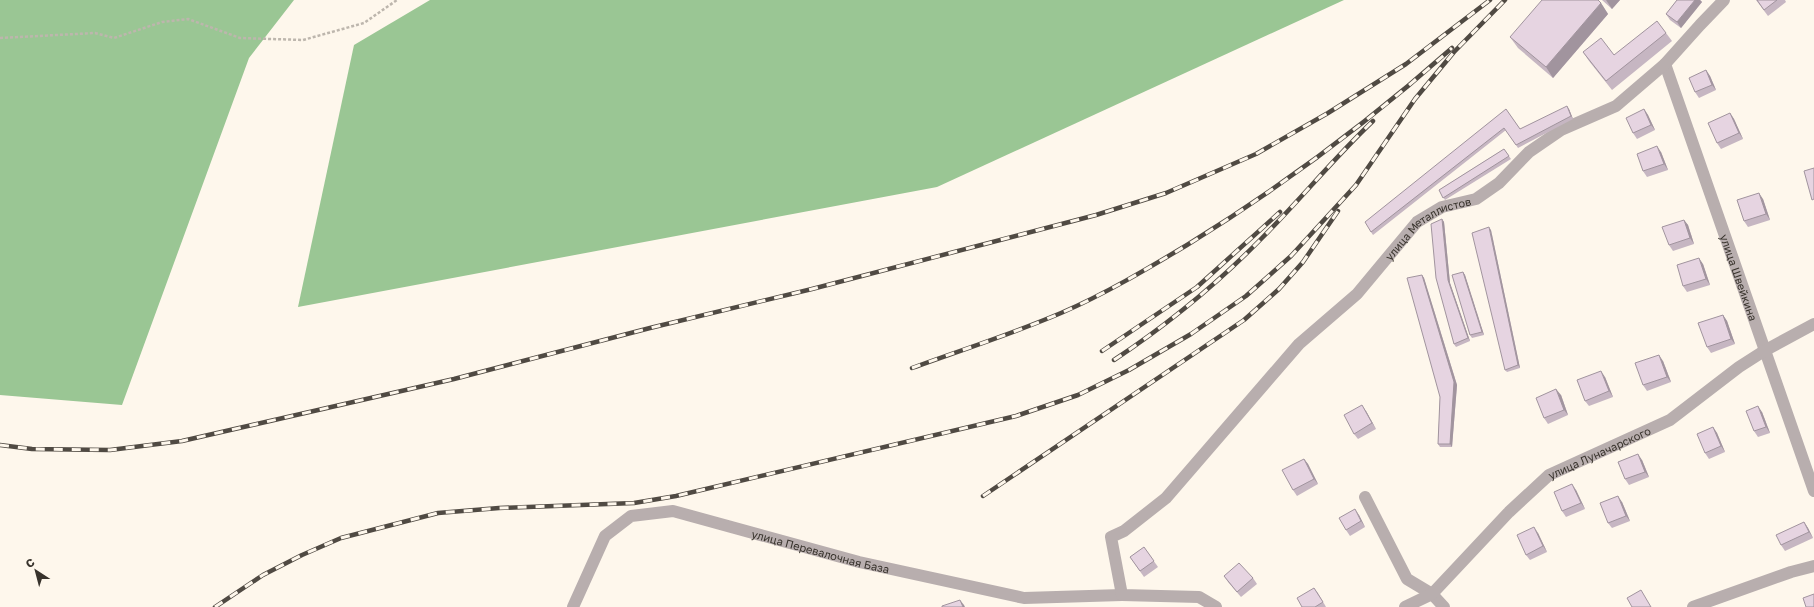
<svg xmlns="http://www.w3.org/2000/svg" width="1814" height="607" font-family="'Golos Text',sans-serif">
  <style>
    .forest { fill: #9ac694 }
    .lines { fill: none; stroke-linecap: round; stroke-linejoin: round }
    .path { stroke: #bdb6ad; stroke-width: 2.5; stroke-dasharray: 3 2; stroke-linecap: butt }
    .street { stroke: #b8aeae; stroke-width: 12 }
    .rail-casing { stroke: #504a43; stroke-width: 4.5 }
    .rail { stroke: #fef7ec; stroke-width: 3; stroke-dasharray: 9; stroke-linecap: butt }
    .wall { fill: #c6b6c2 }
    .shaded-wall { fill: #a1949e }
    .building { fill: #e6d4e1; stroke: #a1949e }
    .labels { text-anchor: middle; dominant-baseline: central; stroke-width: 3; stroke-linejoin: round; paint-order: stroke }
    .street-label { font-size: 11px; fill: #38332c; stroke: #fef7ec }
  </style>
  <rect width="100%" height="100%" fill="#fef7ec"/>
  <g class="forest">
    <path d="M0,0h294l-45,58 -127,347 -122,-10z"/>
    <path d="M430,0h914l-407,187 -639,120 56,-262z"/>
  </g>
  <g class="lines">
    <path class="path" d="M0,38l95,-5 19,5 48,-16 26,-3 52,19 63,2 61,-17 33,-23"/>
    <g class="street">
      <path id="s1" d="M1665,64l149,427"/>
      <path d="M1365,497l42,82 25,15 12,13"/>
      <path id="s2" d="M573,607l32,-71 26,-20 42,-5 186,51 165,36 98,-3"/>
      <path id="s3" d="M1216,607l-17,-10 -77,-2 -11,-58 13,-6 42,-33 133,-154 58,-50 60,-72 25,-15 34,-8 23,-16 30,-31 32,-22 55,-24 49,-42 35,-39 24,-25"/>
      <path id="s4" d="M1405,607l27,-13 77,-82 40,-37 121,-55 69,-53 25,-16 50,-27"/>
      <path d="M1693,607l98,-35 23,-6"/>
    </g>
    <g class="rail-casing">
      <g id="rail">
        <path d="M1102,351l95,-64 83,-75"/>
        <path d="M1114,360c53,-35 103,-76 148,-122 38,-38 72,-80 111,-117"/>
        <path d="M912,368c49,-18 100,-34 149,-55 44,-19 86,-44 126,-68 94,-58 183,-124 265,-197"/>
        <path d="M0,445l32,4 78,1 72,-9 272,-62 196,-51 162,-39 284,-74 70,-22 90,-39 72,-41 78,-49 84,-64"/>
        <path d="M983,496l261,-176 35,-31 24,-27 35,-51"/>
        <path d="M215,607l48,-32 39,-20 39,-17 97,-25 61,-5 135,-5 42,-7 340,-80 62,-21 51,-25 62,-36 55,-38 45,-40 65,-71 59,-86 39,-47 51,-52"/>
      </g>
    </g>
    <use href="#rail" class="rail"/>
  </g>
  <g class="wall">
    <path d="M1602,0h18l-8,9z"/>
    <path d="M1677,0h23l2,2 -21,26 -11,-8 -4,-6z"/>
    <path d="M1756,0h29l1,2 -18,14z"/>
    <path d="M1601,3l7,11 -55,64 -35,-30 -8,-11z"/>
    <path d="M1666,33l6,8 -60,49 -23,-29 -6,-9 31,3z"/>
    <path d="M1706,70l4,6 6,14 -17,8 -4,-6z"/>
    <path d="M1506,109l14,20 49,-20 4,10 -55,29 -12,-18 -133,105 -2,-3z"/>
    <path d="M1644,109l4,6 7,15 -18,9 -4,-6z"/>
    <path d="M1730,113l4,6 9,20 -22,10 -4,-6z"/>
    <path d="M1504,149l7,10 -66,41 -6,-10z"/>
    <path d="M1661,152l7,18 -21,7 -4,-6z"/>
    <path d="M1763,199l7,21 -22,7 -4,-6z"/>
    <path d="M1442,219l2,3 6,61 20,58 -14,6 -2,-3z"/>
    <path d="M1684,220l4,5 6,19 -21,7 -4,-6z"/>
    <path d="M1491,230l29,138 -13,4 -2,-2z"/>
    <path d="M1703,264l7,21 -23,7 -4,-6z"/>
    <path d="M1463,272l2,3 19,60 -12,3 -2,-3z"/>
    <path d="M1422,275l2,3 33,107 -5,62h-12l-2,-3 2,-47z"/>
    <path d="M1723,315l4,6 8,23 -24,9 -4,-6z"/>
    <path d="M1663,361l8,21 -24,9 -4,-6z"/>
    <path d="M1605,377l8,20 -24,9 -4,-5z"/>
    <path d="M1561,395l7,20 -20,9 -4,-6z"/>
    <path d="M1366,411l10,18 -18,10 -4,-5z"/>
    <path d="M1762,412l8,21 -12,4 -4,-6z"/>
    <path d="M1713,427l4,6 8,19 -16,7 -4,-6z"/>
    <path d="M1304,459l4,5 10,20 -21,12 -4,-6z"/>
    <path d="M1642,460l7,17 -20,8 -4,-6z"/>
    <path d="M1576,490l9,19 -19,8 -4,-6z"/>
    <path d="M1622,502l8,19 -18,7 -4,-5z"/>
    <path d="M1359,515l6,12 -15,9 -4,-6z"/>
    <path d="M1804,522l4,6 5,10 -28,13 -4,-6z"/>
    <path d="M1538,533l9,19 -17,8 -4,-5z"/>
    <path d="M1144,547l14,20 -14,10 -14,-20z"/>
    <path d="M1224,576l29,2 4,6 -16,13 -13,-15z"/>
    <path d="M1314,588l4,5 8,14h-24z"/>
  </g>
  <g class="shaded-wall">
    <path d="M1606,0h14l-8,9z"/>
    <path d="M1695,0h5l2,2 -21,26 -4,-6z"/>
    <path d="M1601,3l7,11 -55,64 -7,-11z"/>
    <path d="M1706,70l4,6 6,14 -4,-5z"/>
    <path d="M1567,106l2,3 4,10 -2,-3z"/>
    <path d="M1644,109l4,6 7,15 -4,-5z"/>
    <path d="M1730,113l4,6 9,20 -4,-6z"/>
    <path d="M1657,146l4,6 7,18 -4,-6z"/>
    <path d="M1759,193l4,6 7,21 -4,-6z"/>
    <path d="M1442,219l2,3 6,61 20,58 -2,-3 -20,-58z"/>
    <path d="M1684,220l4,5 6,19 -4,-6z"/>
    <path d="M1489,227l2,3 29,138 -2,-3z"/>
    <path d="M1699,258l4,6 7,21 -4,-6z"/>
    <path d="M1463,272l2,3 19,60 -2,-3z"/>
    <path d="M1422,275l2,3 33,107 -5,62 -2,-3z"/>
    <path d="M1723,315l4,6 8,23 -4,-5z"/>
    <path d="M1659,355l4,6 8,21 -4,-5z"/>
    <path d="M1601,371l4,6 8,20 -4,-6z"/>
    <path d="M1556,389l5,6 7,20 -4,-5z"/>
    <path d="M1362,405l4,6 10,18 -4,-6z"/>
    <path d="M1758,406l4,6 8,21 -4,-6z"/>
    <path d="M1713,427l4,6 8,19 -4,-6z"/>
    <path d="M1638,454l4,6 7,17 -4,-5z"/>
    <path d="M1304,459l4,5 10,20 -4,-5z"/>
    <path d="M1572,484l4,6 9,19 -4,-6z"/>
    <path d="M1618,496l4,6 8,19 -4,-5z"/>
    <path d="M1355,509l4,6 6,12 -4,-6z"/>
    <path d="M1804,522l4,6 5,10 -4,-6z"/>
    <path d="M1534,527l4,6 9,19 -4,-6z"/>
    <path d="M960,600l4,5 1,2h-2z"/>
  </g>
  <g class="building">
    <path d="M1542,0h56l3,3 -55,64 -36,-30z"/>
    <path d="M1677,0h18l-18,22 -11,-8z"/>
    <path d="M1757,0h20l-13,10z"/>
    <path d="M1657,21l9,12 -60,48 -23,-29 18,-14 13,17z"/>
    <path d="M1706,70l6,15 -17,7 -6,-14z"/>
    <path d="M1567,106l4,10 -55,29 -12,-17 -133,104 -6,-10 141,-113 14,20z"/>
    <path d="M1644,109l7,16 -18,8 -7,-15z"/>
    <path d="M1730,113l9,20 -22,10 -9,-20z"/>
    <path d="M1657,146l7,18 -21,7 -6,-17z"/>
    <path d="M1504,149l5,7 -66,42 -4,-8z"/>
    <path d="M1814,168v31l-2,1 -8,-29z"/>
    <path d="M1759,193l7,21 -22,7 -7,-21z"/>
    <path d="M1442,219l6,61 20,58 -14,6 -18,-66 -5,-54z"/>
    <path d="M1684,220l6,18 -21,7 -7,-18z"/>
    <path d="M1489,227l29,138 -13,5 -33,-137z"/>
    <path d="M1699,258l7,21 -23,7 -6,-21z"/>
    <path d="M1463,272l19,60 -12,3 -18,-60z"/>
    <path d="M1422,275l32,107 -4,62h-12l2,-47 -33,-119z"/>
    <path d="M1723,315l8,24 -24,8 -9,-24z"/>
    <path d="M1659,355l8,22 -24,8 -8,-22z"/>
    <path d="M1601,371l8,20 -24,10 -8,-21z"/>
    <path d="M1556,389l8,21 -20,8 -8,-20z"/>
    <path d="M1362,405l10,18 -18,11 -10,-19z"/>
    <path d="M1758,406l8,21 -12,4 -8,-20z"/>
    <path d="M1713,427l8,19 -16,7 -8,-19z"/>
    <path d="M1638,454l7,18 -20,7 -7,-17z"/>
    <path d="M1304,459l10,20 -21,11 -11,-20z"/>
    <path d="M1572,484l9,19 -19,8 -8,-19z"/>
    <path d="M1618,496l8,20 -18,7 -8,-20z"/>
    <path d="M1355,509l6,12 -15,9 -7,-12z"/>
    <path d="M1804,522l5,10 -28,13 -5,-10z"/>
    <path d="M1534,527l9,19 -17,9 -9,-20z"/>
    <path d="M1144,547l10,14 -14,10 -10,-14z"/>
    <path d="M1239,563l14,15 -16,14 -13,-16z"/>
    <path d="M1314,588l9,14 -8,5h-13l-5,-9z"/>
    <path d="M1641,590l10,17h-19l-5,-9z"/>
    <path d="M1814,594v13h-8l-3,-9z"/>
    <path d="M960,600l3,7h-21v-1z"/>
  </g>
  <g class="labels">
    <g class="street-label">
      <text stroke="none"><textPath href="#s3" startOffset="603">улица Металлистов</textPath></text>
      <text stroke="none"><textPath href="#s1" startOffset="226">улица Швейкина</textPath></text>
      <text stroke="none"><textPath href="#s4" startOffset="252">улица Луначарского</textPath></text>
      <text stroke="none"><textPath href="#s2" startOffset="306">улица Перевалочная База</textPath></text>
    </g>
  </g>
  <g transform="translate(36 571) rotate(324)" stroke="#fef7ec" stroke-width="3" paint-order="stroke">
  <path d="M0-3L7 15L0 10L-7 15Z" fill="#38332c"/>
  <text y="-6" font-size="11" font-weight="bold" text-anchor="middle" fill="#38332c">С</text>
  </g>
</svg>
